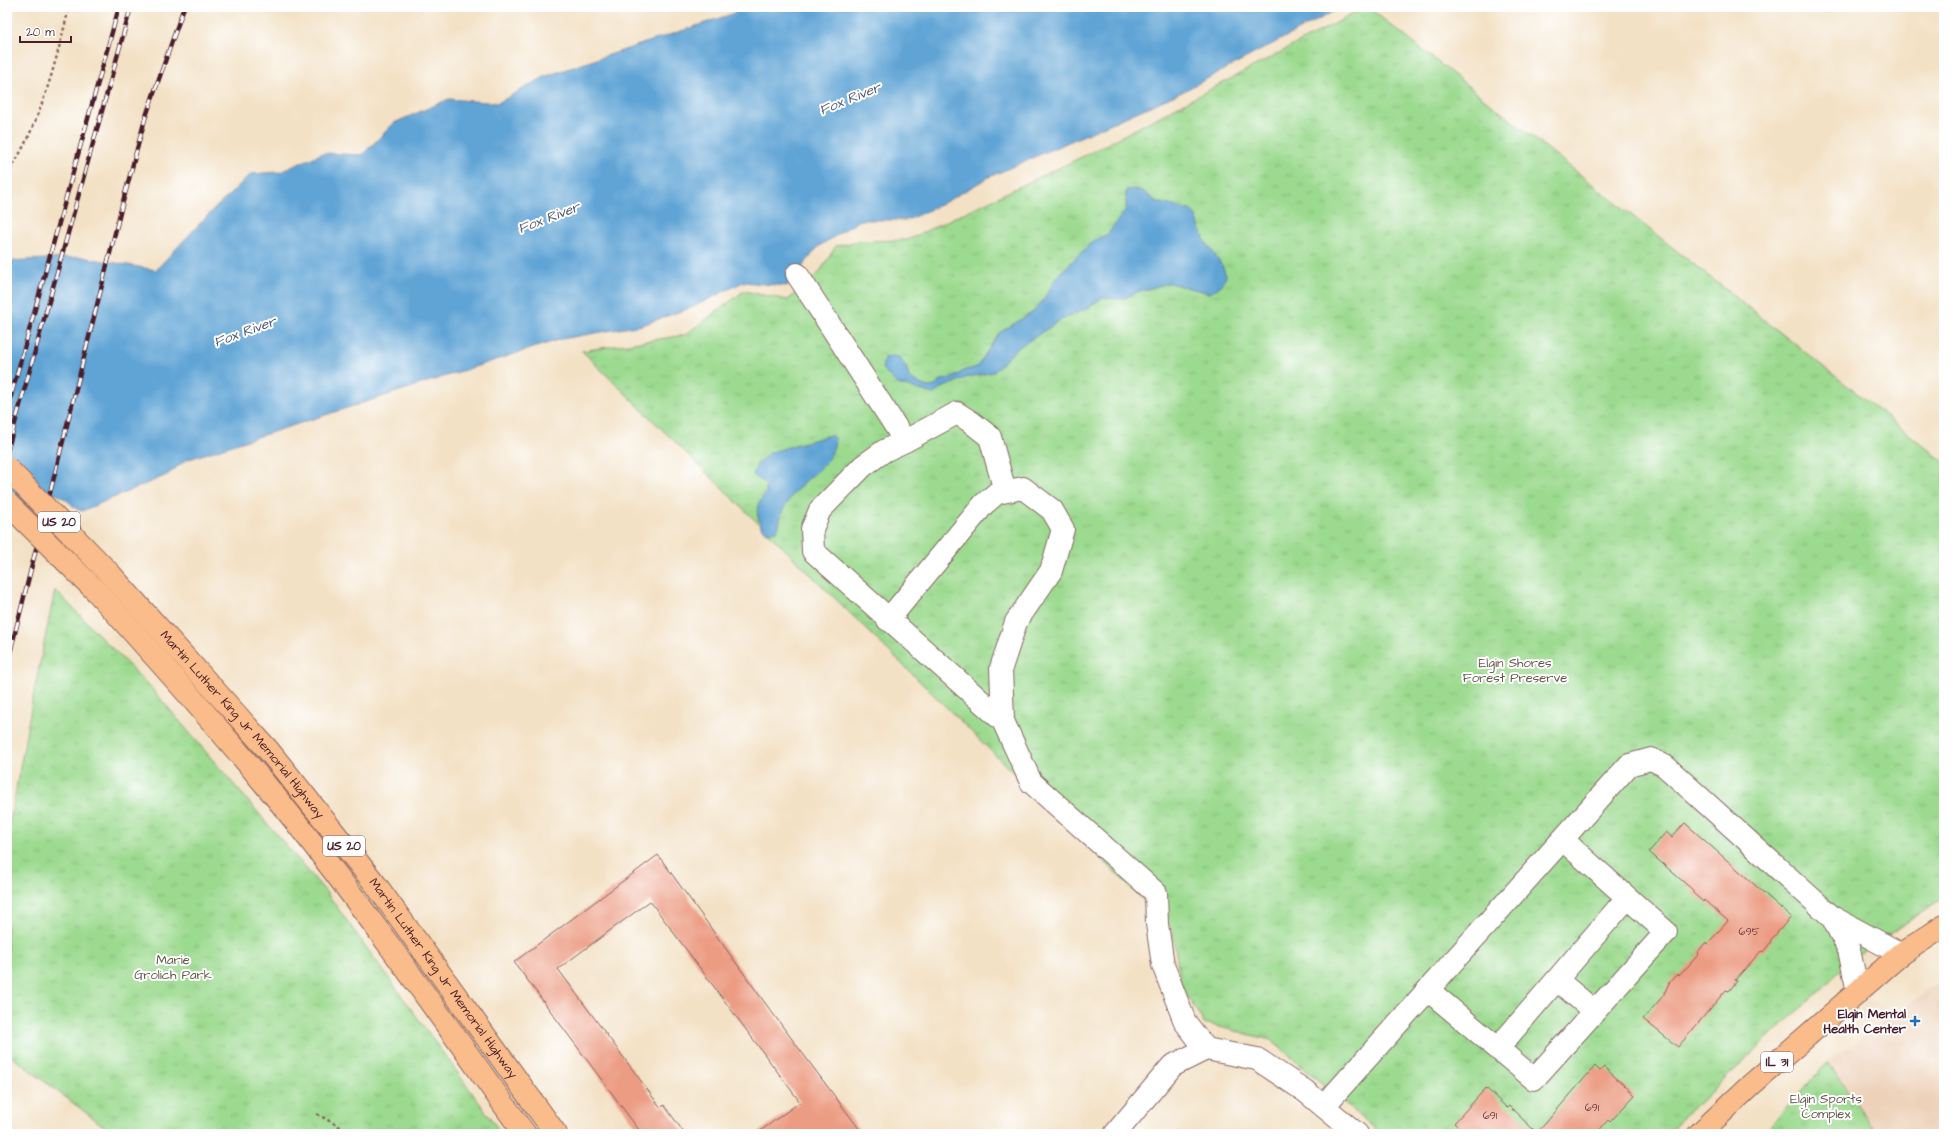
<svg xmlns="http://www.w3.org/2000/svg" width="1951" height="1141" font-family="'Architects Daughter',sans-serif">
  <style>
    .built { fill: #edd2b9 }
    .park { fill: url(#park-tufts); stroke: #737c5d }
    .water { fill: #60a4d5; stroke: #556280 }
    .building { fill: #ec9c83 }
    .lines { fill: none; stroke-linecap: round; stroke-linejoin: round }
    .minor-casing { stroke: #856361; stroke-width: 24 }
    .major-casing { stroke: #856361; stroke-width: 24 }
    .highway-casing { stroke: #856361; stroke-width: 24 }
    .path { stroke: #856361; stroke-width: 2.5; stroke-dasharray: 3 3; stroke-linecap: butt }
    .minor { stroke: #fff; stroke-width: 22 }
    .major { stroke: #f9bc8a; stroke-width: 22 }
    .highway { stroke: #f9bc8a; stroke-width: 22 }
    .rail-casing { stroke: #4a1f2b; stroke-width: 4.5 }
    .rail { stroke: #fff; stroke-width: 3; stroke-dasharray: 9; stroke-linecap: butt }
    .highway-bridge-casing { stroke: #856361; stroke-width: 24; stroke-linecap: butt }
    .highway-bridge { stroke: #f9bc8a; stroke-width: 22 }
    .poi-dot { fill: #1f6fb2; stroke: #fff; stroke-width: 1.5 }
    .labels { text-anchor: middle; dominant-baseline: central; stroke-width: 4; stroke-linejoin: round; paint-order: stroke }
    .number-label { font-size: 11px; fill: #723e41 }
    .shield { fill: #fff; stroke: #80626b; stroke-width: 1 }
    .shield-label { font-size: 12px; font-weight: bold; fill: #4a1f2b }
    .park-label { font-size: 13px; fill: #635749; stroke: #fff }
    .street-label { font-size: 13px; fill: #4a1f2b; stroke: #fff }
    .poi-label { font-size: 13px; font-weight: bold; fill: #4a1f2b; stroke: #fff; text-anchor: end }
    .water-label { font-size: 14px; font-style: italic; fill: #545b77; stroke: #fff }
  </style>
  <defs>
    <pattern id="park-tufts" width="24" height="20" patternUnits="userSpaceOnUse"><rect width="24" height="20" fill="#9cda8f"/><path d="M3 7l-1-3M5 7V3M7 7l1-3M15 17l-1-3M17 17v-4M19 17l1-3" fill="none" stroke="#88bb7c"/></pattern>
  </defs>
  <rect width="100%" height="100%" fill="#fff"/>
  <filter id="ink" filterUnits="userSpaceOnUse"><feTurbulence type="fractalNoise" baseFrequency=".025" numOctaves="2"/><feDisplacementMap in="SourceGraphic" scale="8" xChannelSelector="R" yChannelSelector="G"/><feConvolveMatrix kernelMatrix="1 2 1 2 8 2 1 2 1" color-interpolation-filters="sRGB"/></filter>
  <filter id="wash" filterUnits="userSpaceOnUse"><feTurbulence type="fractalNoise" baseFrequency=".012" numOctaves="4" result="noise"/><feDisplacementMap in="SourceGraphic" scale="16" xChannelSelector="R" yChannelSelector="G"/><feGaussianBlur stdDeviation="0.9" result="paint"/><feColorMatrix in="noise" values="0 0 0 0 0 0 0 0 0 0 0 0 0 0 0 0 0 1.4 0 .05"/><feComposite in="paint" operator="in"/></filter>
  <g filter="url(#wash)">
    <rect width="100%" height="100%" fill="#f3e1c5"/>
    <path class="built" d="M1944,979v155h-69l-47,-72z"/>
    <g class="park">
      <path d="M1366,7h2l576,455v435l-91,62 -187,175h-285l-110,-94 -67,-17 -23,-37 -9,-58 -590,-577 103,-16 59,-44 44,9 31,-27 17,-27 23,-5 48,-1 183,-87z"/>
      <path d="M55,590l97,99 174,203 176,242h-388l-107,-81v-215l27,-146z"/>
      <path d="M1828,1062l49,72h-114z"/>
    </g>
    <g class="water">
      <path d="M753,7h589l-160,85 -193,85 -47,27 -35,16h-47l-42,27 -31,39 -44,-4 -50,25 -51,18 -81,14 -375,121 -19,15 -85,36c-10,-3 -9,-7 -17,-12 -23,-17 -40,5 -58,19v-257l75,-4 74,13 50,-53 45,-43 29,-2 43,-19 39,2 32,-32 55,-24 49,4 48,-27z"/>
      <path d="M1134,189l10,3 13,10 33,8 5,4 10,27 18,26 3,10 -7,10 -9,6 -41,-10 -32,9 -14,7 -21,-1 -14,10 -27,12 -45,29 -22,23 -26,5 -26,11 -8,6 -37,-10 -15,-15 2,-11 8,-2 7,1 7,10 3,10 11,7 8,3 7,-1 6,-6 12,-2 12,-8 12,-3 22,-34 34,-21 11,-13 13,-23 37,-36 14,-6 18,-25v-19z"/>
      <path d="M830,435l5,4c-2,27 -25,34 -40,53 -4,5 -9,12 -12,18 -3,7 -3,14 -6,21l-7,1 -8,-3c-6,-16 -8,-23 4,-36v-9l-13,-9 4,-11 14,-12z"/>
    </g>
    <g id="blocks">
      <g class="building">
        <path d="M1685,823l106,94 -21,24 1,1 -8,10 -2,-1 -26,29 2,1 -8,10 -3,-1 -48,57 -35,-28 20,-23 6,-13 8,-9 2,2 20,-22 -2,-1 9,-11 1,2 21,-23 -24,-21 -1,2 -11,-10 2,-1 -45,-39 17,-20 6,5z"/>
        <path d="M658,855l110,152 95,127h-107l44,-32 -150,-201 -92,68 103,139 3,-3 21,29h-43l-128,-172z"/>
        <path d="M1595,1066l5,5 4,-4 31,28 -25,27 -2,-2 -12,14h-130l-12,-11 32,-35 21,20 2,-2 28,27z"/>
      </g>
    </g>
  </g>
  <g filter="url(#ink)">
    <use href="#blocks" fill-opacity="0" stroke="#856361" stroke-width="1"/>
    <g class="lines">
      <g class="minor-casing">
        <g id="minor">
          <path d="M797,274l108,167 -21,10 -21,15 -43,44 -8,19 1,22 190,170"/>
          <path d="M905,441l52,-28 14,9 19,15 15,54"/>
          <path d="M888,620l96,-116 13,-11 26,-5 29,22 11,19 -12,42 -35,51 -15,46 2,53 28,61 125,111 1,31 6,41 22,57 21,27"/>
          <path d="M1832,917l17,33 9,42"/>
          <path d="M1557,980l37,31"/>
          <path d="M1428,990l106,89 132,-147 -103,-92"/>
          <path d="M1498,1048l129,-150"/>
          <path d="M1324,1106l305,-341 22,-6 14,7 167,151 69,37"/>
          <path d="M1115,1134l57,-68 34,-17 51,10 48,32 52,43"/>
        </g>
      </g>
      <g class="major-casing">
        <path id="major" d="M1699,1134l53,-50 149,-130 43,-28"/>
      </g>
      <g class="highway-casing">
        <g id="highway">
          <path id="s1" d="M111,575l158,176 107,134 180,249"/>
          <path d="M97,592c68,75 135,150 198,229 80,101 154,208 230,313"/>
        </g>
      </g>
      <g class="path">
        <path d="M7,175c32,-49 46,-102 60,-159l1,-9"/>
        <path d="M317,1114l25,14 5,6"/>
      </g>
      <use href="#minor" class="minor"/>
      <use href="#major" class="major"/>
      <use href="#highway" class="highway"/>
      <g class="rail-casing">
        <g id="rail">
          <path d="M7,410l112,-403"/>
          <path d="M7,452l124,-445"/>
          <path d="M7,665l114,-456 24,-90 39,-112"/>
        </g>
      </g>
      <use href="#rail" class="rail"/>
      <g class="highway-bridge-casing">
        <g id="highway-bridge">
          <path d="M7,468l104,107"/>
          <path d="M7,503l90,89"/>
        </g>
      </g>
      <use href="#highway-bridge" class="highway-bridge"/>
    </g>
  </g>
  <path class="poi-dot" d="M1913 1015h4v4h4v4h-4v4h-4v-4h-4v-4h4z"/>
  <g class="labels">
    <g class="number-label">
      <text x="1749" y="931">695</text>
      <text x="1592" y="1107">691</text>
      <text x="1490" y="1115">691</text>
    </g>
    <g class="shield">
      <rect x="38" y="512" width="42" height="20" rx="3"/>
      <rect x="323" y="836" width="42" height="20" rx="3"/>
      <rect x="1761" y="1052" width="32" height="20" rx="3"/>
    </g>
    <g class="shield-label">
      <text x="59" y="522">US 20</text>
      <text x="344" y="846">US 20</text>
      <text x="1777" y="1062">IL 31</text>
    </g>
    <g class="park-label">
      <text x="1515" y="663">Elgin Shores<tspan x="1515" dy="15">Forest Preserve</tspan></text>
      <text x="173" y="960">Marie<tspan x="173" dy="15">Grolich Park</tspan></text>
      <text x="1826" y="1099">Elgin Sports<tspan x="1826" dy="15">Complex</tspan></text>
    </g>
    <g class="street-label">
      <text stroke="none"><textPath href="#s1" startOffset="199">Martin Luther King Jr Memorial Highway</textPath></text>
      <text stroke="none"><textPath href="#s1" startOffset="523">Martin Luther King Jr Memorial Highway</textPath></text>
    </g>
    <g class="poi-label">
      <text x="1906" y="1014">Elgin Mental<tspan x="1906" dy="15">Health Center</tspan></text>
    </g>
    <g class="water-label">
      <text transform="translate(850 99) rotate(-22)">Fox River</text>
      <text transform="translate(549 218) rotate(-21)">Fox River</text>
      <text transform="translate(245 332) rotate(-20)">Fox River</text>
    </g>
  </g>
  <rect width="1951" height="1141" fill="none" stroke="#fff" stroke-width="24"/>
  <path d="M20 36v6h51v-6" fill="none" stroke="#4a1f2b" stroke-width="2"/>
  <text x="26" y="36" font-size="12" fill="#4a1f2b" stroke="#ffffff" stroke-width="3" paint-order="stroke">20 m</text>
</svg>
